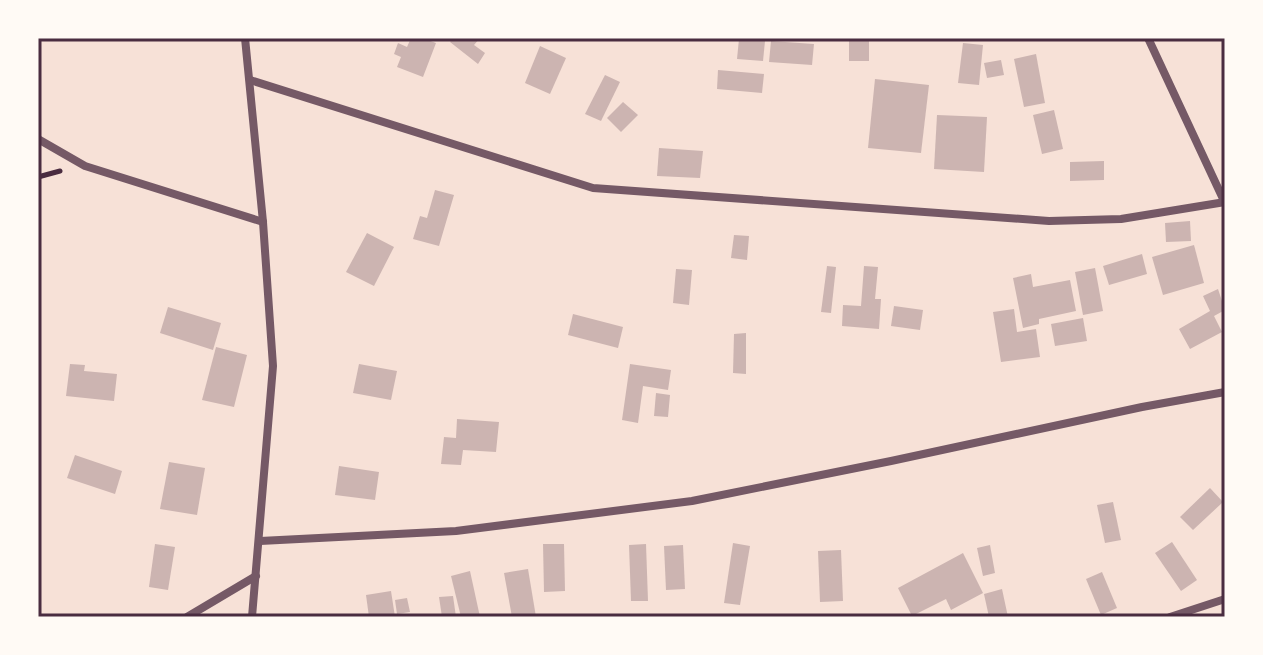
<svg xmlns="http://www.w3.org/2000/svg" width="1263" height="655" font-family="Mulish,sans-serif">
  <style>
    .building { fill: #ccb4b1 }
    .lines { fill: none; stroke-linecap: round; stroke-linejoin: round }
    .path { stroke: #4a2c40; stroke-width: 5 }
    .minor { stroke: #755966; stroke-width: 8 }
    .neatline { fill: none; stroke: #4a2c40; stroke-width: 3 }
  </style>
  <rect width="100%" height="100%" fill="#f7e1d7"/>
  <g class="building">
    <path d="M411,38h11l14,5 -13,34 -26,-10 4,-10 -7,-3 4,-11 9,4z"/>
    <path d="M453,38h27l-6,7 11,8 -7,11 -28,-22z"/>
    <rect x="849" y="38" width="20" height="23"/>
    <path d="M739,39l26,2 -2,20 -26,-2z"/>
    <path d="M771,41l43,3 -2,21 -43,-3z"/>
    <path d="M963,43l20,2 -4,40 -21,-2z"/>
    <path d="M540,46l26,12 -16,36 -25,-11z"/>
    <path d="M1036,54l9,49 -21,4 -10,-48z"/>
    <path d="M1001,60l3,15 -17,3 -3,-15z"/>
    <path d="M718,70l46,4 -2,19 -45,-4z"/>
    <path d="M605,75l15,7 -19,39 -16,-7z"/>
    <path d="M875,79l54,6 -8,68 -53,-5z"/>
    <path d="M623,102l15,13 -17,17 -14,-14z"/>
    <path d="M1054,110l9,39 -21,5 -9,-39z"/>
    <path d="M937,115l50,2 -3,55 -50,-3z"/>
    <path d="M659,148l44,3 -3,27 -43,-2z"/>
    <path d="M1104,161v19l-34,1v-19z"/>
    <path d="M435,190l19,5 -15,51 -26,-7 7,-23 7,2z"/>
    <path d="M1190,221l1,20 -25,1 -1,-19z"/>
    <path d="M367,233l27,14 -20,39 -28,-14z"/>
    <path d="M734,235l15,1 -2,24 -16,-2z"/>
    <path d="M1194,245l10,38 -41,12 -11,-38z"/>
    <path d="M1142,254l5,20 -38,11 -6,-19z"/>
    <path d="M827,266l9,1 -5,46 -10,-1z"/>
    <path d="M864,266l14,1 -3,32h6l-2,30 -37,-3 1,-21 18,1z"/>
    <path d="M1095,268l8,43 -20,4 -8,-43z"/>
    <path d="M676,269l16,1 -3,35 -16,-2z"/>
    <path d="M1031,274l2,13 37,-7 6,31 -37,8v5l-16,4 -10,-50z"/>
    <path d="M1218,289l7,21 -11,6 8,16 -32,17 -11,-20 31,-18 -7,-15z"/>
    <path d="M894,306l29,4 -3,20 -29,-4z"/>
    <path d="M168,307l53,16 -8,27 -53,-17z"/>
    <path d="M1014,309l3,23 19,-3 4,28 -39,5 -8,-50z"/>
    <path d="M573,314l50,13 -5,21 -50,-13z"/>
    <path d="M1083,318l4,23 -32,5 -4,-22z"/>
    <path d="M746,333v41l-13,-1 1,-39z"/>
    <path d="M216,347l31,8 -13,52 -32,-7z"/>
    <path d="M70,364l15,1 -1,6 33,3 -3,27 -48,-5z"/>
    <path d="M359,364l38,7 -6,29 -38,-7z"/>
    <path d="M630,364l41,6 -3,20 -25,-4 -5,37 -16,-3z"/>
    <path d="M656,393l14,2 -2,22 -14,-1z"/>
    <path d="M457,419l42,3 -3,30 -33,-2 -2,15 -20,-1 3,-27 12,1z"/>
    <path d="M75,455l47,16 -7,23 -48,-16z"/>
    <path d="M169,462l36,6 -8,47 -37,-6z"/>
    <path d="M339,466l40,6 -4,28 -40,-5z"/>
    <path d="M1210,488l13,14 -30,28 -13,-13z"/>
    <path d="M1113,502l8,38 -16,3 -8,-38z"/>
    <path d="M1172,542l25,38 -16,11 -26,-38z"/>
    <path d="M733,543l17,3 -10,59 -16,-2z"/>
    <path d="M155,544l20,3 -7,43 -19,-3z"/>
    <path d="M543,544h21l1,47 -21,1z"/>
    <path d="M646,544l2,57h-17l-2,-56z"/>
    <path d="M683,545l2,44 -19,1 -2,-44z"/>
    <path d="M990,545l5,28 -12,3 -6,-28z"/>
    <path d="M841,550l2,51 -23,1 -2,-51z"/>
    <path d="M963,553l20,40 -32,17 -5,-11 -34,17 -14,-28z"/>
    <path d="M528,569l8,48h-24l-8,-44z"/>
    <path d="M470,571l10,46h-19l-10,-41z"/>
    <path d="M1102,572l15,36 -16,7 -15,-36z"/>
    <path d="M1002,589l6,28h-19l-5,-23z"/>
    <path d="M391,591l4,26h-26l-3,-22z"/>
    <path d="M453,596l3,21h-14l-3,-20z"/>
    <path d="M407,598l3,14 -13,2 -2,-14z"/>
  </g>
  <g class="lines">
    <path class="path" d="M38,177l22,-6"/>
    <g class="minor">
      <path d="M245,38l18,184 10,144 -21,251"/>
      <path d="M1148,38l77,165"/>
      <path d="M250,80l343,108 456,33 72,-2 104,-17"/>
      <path d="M38,139l47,27 178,56"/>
      <path d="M260,541l196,-10 236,-30 199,-40 251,-54 83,-15"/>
      <path d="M187,617l69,-41"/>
      <path d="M1170,617l55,-18"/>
    </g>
  </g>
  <rect width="1263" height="655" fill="none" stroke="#fffaf5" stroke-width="80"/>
  <rect x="40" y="40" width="1183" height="575" class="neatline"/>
</svg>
